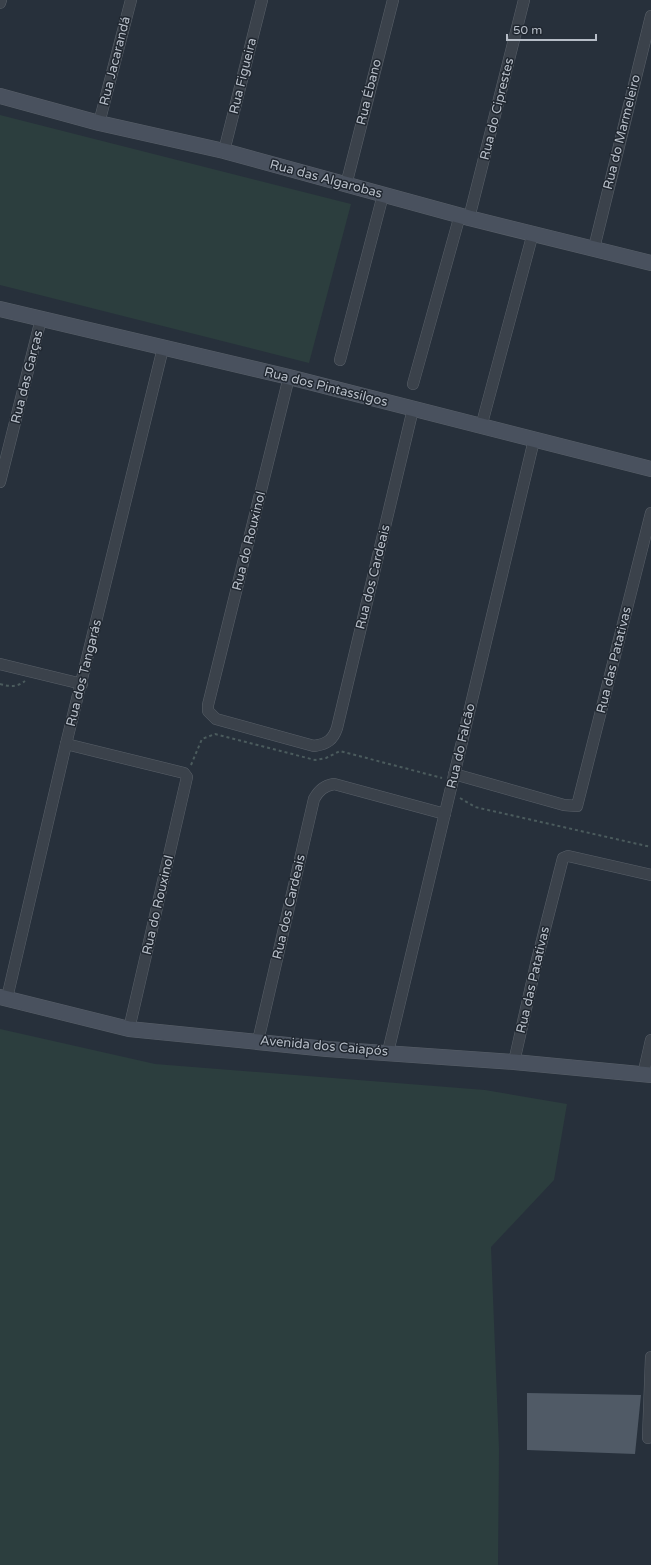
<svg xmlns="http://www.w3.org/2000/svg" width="651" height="1565" font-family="'Varela Round',sans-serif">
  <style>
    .green { fill: #2c3e3e }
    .building { fill: #505a66 }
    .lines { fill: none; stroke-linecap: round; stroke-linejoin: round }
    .street-casing { stroke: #596069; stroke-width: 12 }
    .secondary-casing { stroke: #596069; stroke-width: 16 }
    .path { stroke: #4b5b5d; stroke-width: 2; stroke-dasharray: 3 3; stroke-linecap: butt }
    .street { stroke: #3b424b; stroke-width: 11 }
    .secondary { stroke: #49515e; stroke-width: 15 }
    .labels { text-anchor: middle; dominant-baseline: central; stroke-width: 3; stroke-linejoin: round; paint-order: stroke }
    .street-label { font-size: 13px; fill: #b6bdc7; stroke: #202730 }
  </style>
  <rect width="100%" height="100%" fill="#27303b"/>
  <g class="green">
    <path d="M0,115l351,89 -42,159 -309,-78z"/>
    <path d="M0,1029l155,35 330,26 82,14 -13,76 -63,67 8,202 -1,116h-498z"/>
  </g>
  <path class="building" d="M527,1393l114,2 -6,59 -108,-4z"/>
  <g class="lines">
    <g class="street-casing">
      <g id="street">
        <path d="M0,3l1,-3"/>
        <path d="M99,123l32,-123"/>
        <path d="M224,151l38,-151"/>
        <path d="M346,185l47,-185"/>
        <path d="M469,218l55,-218"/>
        <path d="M594,248l57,-232"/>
        <path d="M340,360l43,-165"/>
        <path d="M289,377l-81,328v6l8,8 98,27c13,-2 19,-6 23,-18l76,-319"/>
        <path d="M413,384l47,-169"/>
        <path d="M481,427l52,-194"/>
        <path d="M0,482l41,-163"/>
        <path d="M0,664l82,20"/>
        <path d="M66,744l118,29 3,4 -58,252"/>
        <path d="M454,774l110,31 13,1 74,-293"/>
        <path d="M7,998l59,-254 97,-396"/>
        <path d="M258,1041l56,-242c5,-9 10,-13 20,-15l111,30"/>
        <path d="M388,1052l146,-612"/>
        <path d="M514,1062l22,-98 27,-106 5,-2 83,19"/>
        <path d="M643,1075l8,-35"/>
        <path d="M648,1438l3,-81"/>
      </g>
    </g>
    <g class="secondary-casing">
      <g id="secondary">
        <path d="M0,96l99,27 125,28 245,67 182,45"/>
        <path d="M0,309l289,68 362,92"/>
        <path d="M0,997l129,32 198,20 187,13 137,13"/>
      </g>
    </g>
    <g class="path">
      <path d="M0,684c10,3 17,3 25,-3"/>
      <path d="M191,765l11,-26 13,-5 100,26 11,-2 14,-7 102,27"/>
      <path d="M460,798l15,9 176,40"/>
    </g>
    <use href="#street" class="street"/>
    <use href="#secondary" class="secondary"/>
  </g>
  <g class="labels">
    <g class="street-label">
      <text transform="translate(115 61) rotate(-76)">Rua Jacarandá</text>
      <text transform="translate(243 76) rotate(-76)">Rua Figueira</text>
      <text transform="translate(369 92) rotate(-76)">Rua Ébano</text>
      <text transform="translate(497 109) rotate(-76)">Rua do Ciprestes</text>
      <text transform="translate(622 132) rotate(-76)">Rua do Marmeleiro</text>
      <text transform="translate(326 179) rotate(15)">Rua das Algarobas</text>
      <text transform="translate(27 377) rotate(-76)">Rua das Garças</text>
      <text transform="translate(326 387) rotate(14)">Rua dos Pintassilgos</text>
      <text transform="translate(249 541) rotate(-76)">Rua do Rouxinol</text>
      <text transform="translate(373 577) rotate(-76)">Rua dos Cardeais</text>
      <text transform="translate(614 660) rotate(-76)">Rua das Patativas</text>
      <text transform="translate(84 673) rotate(-76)">Rua dos Tangarás</text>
      <text transform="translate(461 746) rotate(-77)">Rua do Falcão</text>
      <text transform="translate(158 905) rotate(-77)">Rua do Rouxinol</text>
      <text transform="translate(289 907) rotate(-77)">Rua dos Cardeais</text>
      <text transform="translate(533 980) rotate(-77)">Rua das Patativas</text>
      <text transform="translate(324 1046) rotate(5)">Avenida dos Caiapós</text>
    </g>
  </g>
  <path d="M507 34v6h89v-6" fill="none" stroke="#b6bdc7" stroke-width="2"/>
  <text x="513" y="34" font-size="12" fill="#b6bdc7" stroke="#202730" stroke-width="3" paint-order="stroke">50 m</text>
</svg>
